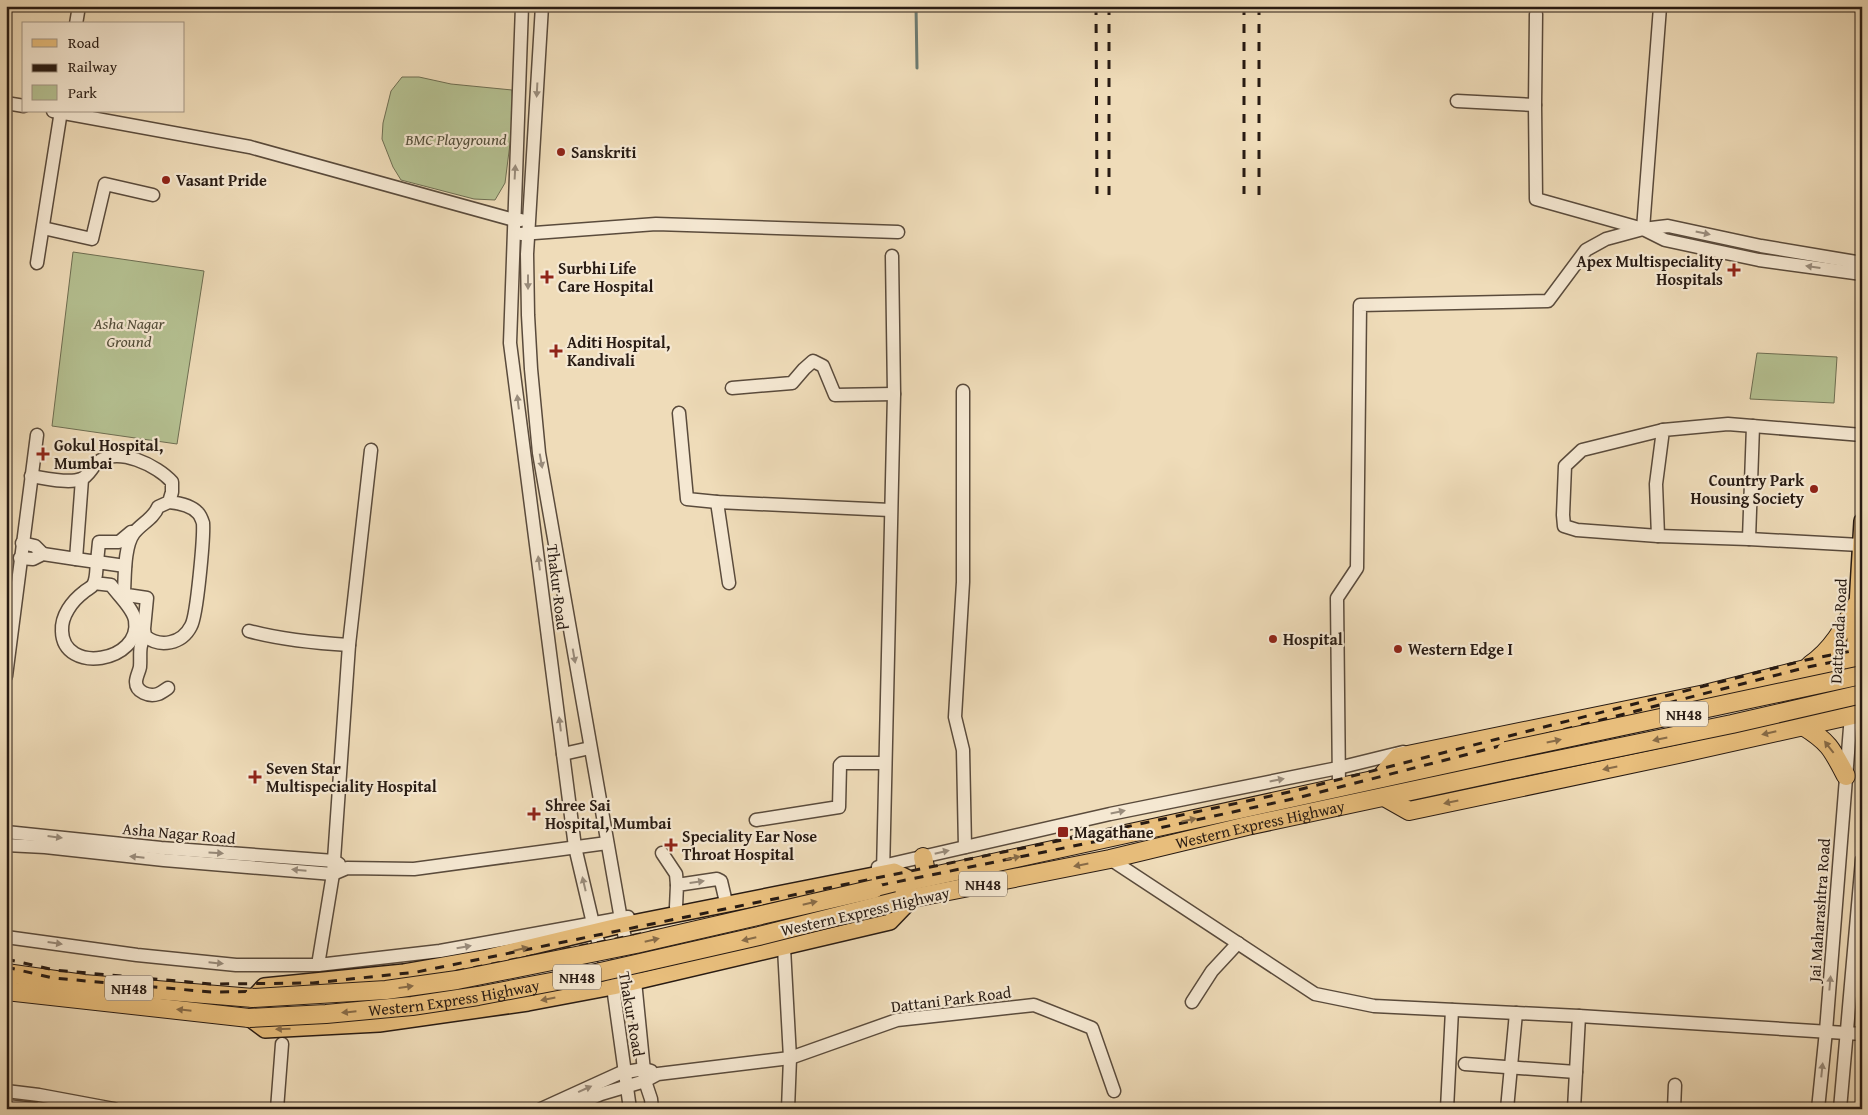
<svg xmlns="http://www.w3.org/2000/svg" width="1868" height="1115" font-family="'Gentium Book Plus',serif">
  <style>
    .green { fill: #b5c192; stroke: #6e6e52 }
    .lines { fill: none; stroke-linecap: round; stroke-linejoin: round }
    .stream { stroke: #6c7b72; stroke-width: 3 }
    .minor-casing { stroke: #5a4b3c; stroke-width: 15 }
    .major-casing { stroke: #281b13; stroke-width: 18 }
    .highway-casing { stroke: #281b13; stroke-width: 20 }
    .minor { stroke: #f5e8d2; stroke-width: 12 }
    .major { stroke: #e8be7c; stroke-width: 15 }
    .highway { stroke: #e8be7c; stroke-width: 18 }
    .rail { stroke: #281b13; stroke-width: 3; stroke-dasharray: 9 9; stroke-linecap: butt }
    .highway-bridge-casing { stroke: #281b13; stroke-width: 20; stroke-linecap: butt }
    .highway-bridge { stroke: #e8be7c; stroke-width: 18 }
    .oneway { fill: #998c7c }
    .oneway2 { fill: #886c48 }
    .poi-dot { fill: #8f2418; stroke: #f5e8d2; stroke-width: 2 }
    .labels { text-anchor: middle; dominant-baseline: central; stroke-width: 4.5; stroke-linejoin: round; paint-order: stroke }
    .shield { fill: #f5e8d2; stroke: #66584c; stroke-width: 1 }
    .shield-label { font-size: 15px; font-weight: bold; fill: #281b13 }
    .park-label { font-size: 16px; font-style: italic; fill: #524d39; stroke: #f5e8d2 }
    .poi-label { font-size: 16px; font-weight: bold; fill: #281b13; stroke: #f5e8d2; text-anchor: start }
    .street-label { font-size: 16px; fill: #281b13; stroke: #f5e8d2 }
  </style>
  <rect width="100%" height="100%" fill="#efdcb9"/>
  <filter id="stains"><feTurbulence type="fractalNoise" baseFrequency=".004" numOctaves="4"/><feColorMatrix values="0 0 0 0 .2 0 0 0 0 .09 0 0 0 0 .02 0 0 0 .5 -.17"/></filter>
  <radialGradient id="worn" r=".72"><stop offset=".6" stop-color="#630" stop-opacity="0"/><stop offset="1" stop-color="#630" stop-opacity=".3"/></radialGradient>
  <g class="green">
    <path d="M402,77h17l32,7 61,6 1,30 -8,63 -10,17 -21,-1 -73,-19 -8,-13 -11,-28 1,-16 8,-32z"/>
    <path d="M73,252l131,19 -27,173 -125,-18z"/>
    <path d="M1757,353l80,4 -3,46 -84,-4z"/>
  </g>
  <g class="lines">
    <path class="stream" d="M916,6l1,62"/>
    <g class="minor-casing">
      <g id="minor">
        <path d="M522,6l-12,337 65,504 20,85 18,55 17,122"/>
        <path d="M542,6l-15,248 1,61 3,54 8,84 83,472 13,56 10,100 6,18 1,10"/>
        <path d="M76,24l3,-18"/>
        <path d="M1457,101l78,4 1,94 107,30 22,11 94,20 103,14"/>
        <path d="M6,103l18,3"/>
        <path d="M1535,105l1,-91"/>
        <path d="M53,111l197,36 264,73h7"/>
        <path d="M43,228l49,11 13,-55 48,11"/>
        <path d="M1643,229l17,-222"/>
        <path d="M521,234l135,-10 242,8"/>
        <path d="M37,263l24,-152"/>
        <path d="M732,388l60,-5 12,-14 9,-8 10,5 12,29 59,-1"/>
        <path d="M963,391v191l-8,135 8,33 2,97"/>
        <path d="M679,413l8,86 30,3 173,8"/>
        <path d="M31,476c13,2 38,8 50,3 8,-3 10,-11 16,-16 20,-18 61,3 75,19v10l-3,10 -11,5c-4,11 -17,17 -24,26 -10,13 -9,43 -10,59l3,3 20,3 -3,31 1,7c15,12 37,8 46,-10 6,-10 13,-89 12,-103 -1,-3 -3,-8 -5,-10 -7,-8 -19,-10 -29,-11"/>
        <path d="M717,502l12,81"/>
        <path d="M1658,536l-81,-6 -13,-4 -1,-11 2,-49 17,-16 81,-20"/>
        <path d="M1749,539l4,-113"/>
        <path d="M22,543l13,3 8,8"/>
        <path d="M1860,545l-111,-6 -91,-3 -2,-52 7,-54 65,-6 134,11"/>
        <path d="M20,558l13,1 10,-5 33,5 6,-80"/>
        <path d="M76,559l21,3 2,-20h20l12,-10"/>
        <path d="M94,583l17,2c7,10 22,23 24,35 7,42 -72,55 -73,11 -1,-15 10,-30 22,-39 3,-3 7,-4 9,-7 4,-6 3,-16 4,-23l28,4"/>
        <path d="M249,631c33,9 66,12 100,14"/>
        <path d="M145,636c-7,11 -4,19 -5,31 -1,5 -4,10 -4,15 0,10 13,15 22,12 3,-1 7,-4 10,-6"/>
        <path d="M6,676l31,-241"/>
        <path d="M563,754l27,-6"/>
        <path d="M1339,787l-2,-189 20,-30 3,-263 188,-4 38,-51 20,-11 37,-10 25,-3 93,20 101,17"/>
        <path d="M756,820l83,-13 1,-42 2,-2h43"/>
        <path d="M6,832l155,16 173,13 5,3"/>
        <path d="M6,845l39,2 119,13 169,14 14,-6 67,1 193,-26"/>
        <path d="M662,853l14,21 1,11"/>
        <path d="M1110,859l205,135 59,12 205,10 283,18"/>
        <path d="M878,867l232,-53 228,-46 65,-16"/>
        <path d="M883,873l11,-479 -2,-138"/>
        <path d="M676,907l1,-22 40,-6 4,2 4,17"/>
        <path d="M6,937l131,18 99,10h82l122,-14 188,-34"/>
        <path d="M784,948l6,110 -2,51"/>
        <path d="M318,965l15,-91 16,-229 22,-195"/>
        <path d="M1192,1002l20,-31 26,-28"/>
        <path d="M1465,1064l111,8"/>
        <path d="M6,1091l33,4 75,14"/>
        <path d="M6,1106l28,3"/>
        <path d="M277,1109l5,-65"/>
        <path d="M541,1109l79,-36 24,-4 7,2"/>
        <path d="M566,1109l35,-15 44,-13 13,-7 132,-16 107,-38 137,-15 58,23 22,63"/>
        <path d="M1447,1109l5,-99"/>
        <path d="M1507,1109l9,-96"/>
        <path d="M1574,1109l5,-93"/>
        <path d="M1674,1109l1,-24"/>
        <path d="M1818,1109l8,-78 25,-316"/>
        <path d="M1840,1109l22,-249"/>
      </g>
    </g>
    <g class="major-casing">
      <g id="major">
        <path d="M1852,689l10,-168"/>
        <path d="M253,998l11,-12 140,-14 80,-14 138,-33 272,-54 20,10"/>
        <path d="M249,1018l16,12 114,-6 149,-21 85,-16 277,-65 24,-25"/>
      </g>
    </g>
    <g class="highway-casing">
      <g id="highway">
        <path d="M1810,665c22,-15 34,-37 46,-60"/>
        <path d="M1803,726c26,16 29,23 43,50"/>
        <path d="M1380,778l18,-21 307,-63 157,-39"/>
        <path d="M1386,798l23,13 274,-58 179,-40"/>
        <path d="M923,857l4,20"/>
        <path d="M874,889l632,-138"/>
        <path id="s1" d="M898,901l212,-42 137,-33 262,-56"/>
        <path d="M6,973l78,11 169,14"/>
        <path d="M6,991l243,27"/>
      </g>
    </g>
    <use href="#minor" class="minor"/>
    <use href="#major" class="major"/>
    <use href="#highway" class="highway"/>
    <g class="rail">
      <path d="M1096,6l1,188"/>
      <path d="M1109,6v190"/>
      <path d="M1244,6v188"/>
      <path d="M1259,6v192"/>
      <path d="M6,959l48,11 157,14 102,-1 104,-11 699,-143 178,-38 512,-131 56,-11"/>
      <path d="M6,967l47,11 158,14 78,-1"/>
      <path d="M367,985l51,-6 700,-142 179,-39 511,-131 25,-5"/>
    </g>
    <g class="highway-bridge-casing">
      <g id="highway-bridge">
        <path d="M1506,751l356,-76"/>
        <path d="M1509,770l223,-46 130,-30"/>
        <path d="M253,998l133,-8 71,-10 179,-36 238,-55"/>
        <path id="s2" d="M249,1018l77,-4 86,-8 66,-10 105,-20 176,-40 139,-35"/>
      </g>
    </g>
    <use href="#highway-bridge" class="highway-bridge"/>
  </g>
  <defs><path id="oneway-solid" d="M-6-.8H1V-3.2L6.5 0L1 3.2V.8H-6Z" transform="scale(1.25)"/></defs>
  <g class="oneway">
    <use href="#oneway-solid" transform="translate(537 90) rotate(93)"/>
    <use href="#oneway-solid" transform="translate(515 172) rotate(-87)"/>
    <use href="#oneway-solid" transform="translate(1703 233) rotate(12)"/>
    <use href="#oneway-solid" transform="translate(1813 267) rotate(-172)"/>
    <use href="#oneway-solid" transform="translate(528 282) rotate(90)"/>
    <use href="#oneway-solid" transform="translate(518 402) rotate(-97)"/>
    <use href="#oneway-solid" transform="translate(541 461) rotate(80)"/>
    <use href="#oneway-solid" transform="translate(539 563) rotate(-97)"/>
    <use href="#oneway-solid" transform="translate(574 656) rotate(80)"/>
    <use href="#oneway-solid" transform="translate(560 724) rotate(-97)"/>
    <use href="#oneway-solid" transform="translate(1277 780) rotate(-11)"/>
    <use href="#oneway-solid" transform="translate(1118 812) rotate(-12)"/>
    <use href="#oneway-solid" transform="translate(55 837) rotate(7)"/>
    <use href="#oneway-solid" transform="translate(942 852) rotate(-13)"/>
    <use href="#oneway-solid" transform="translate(216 853) rotate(4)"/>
    <use href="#oneway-solid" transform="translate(137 857) rotate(-174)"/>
    <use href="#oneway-solid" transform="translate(299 870) rotate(-175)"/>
    <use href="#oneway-solid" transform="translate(697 882) rotate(-8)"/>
    <use href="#oneway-solid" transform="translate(584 884) rotate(-103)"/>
    <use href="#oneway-solid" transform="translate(55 943) rotate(8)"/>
    <use href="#oneway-solid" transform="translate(464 947) rotate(-10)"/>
    <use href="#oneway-solid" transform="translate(216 963) rotate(6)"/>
    <use href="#oneway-solid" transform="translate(1830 983) rotate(-85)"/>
    <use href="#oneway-solid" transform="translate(1822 1070) rotate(-84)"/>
    <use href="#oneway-solid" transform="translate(585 1089) rotate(-24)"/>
  </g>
  <g class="oneway2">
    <use href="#oneway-solid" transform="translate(1769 733) rotate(167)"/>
    <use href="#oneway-solid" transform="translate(1660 739) rotate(168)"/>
    <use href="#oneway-solid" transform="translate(1554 741) rotate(-12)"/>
    <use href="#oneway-solid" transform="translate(1829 747) rotate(-128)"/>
    <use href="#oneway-solid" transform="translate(1610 768) rotate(168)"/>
    <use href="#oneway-solid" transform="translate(1451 802) rotate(168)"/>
    <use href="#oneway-solid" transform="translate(1189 820) rotate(-12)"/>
    <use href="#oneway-solid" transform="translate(1013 858) rotate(-12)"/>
    <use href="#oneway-solid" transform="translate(1081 865) rotate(169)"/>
    <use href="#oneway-solid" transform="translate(810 903) rotate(-13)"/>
    <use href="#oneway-solid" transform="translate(749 939) rotate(167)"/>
    <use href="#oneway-solid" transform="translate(652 940) rotate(-13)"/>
    <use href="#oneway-solid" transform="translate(521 949) rotate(-14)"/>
    <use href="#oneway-solid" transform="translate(406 987) rotate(-8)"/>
    <use href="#oneway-solid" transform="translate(548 999) rotate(169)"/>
    <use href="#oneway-solid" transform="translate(184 1010) rotate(-174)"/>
    <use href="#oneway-solid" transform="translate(349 1012) rotate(174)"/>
    <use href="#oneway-solid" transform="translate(283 1029) rotate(178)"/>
  </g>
  <g class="poi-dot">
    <circle cx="561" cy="152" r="5"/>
    <circle cx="166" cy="180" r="5"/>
    <path d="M1731.5 262.5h5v5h5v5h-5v5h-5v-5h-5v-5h5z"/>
    <path d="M544.5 269.5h5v5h5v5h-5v5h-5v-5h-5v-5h5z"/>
    <path d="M553.5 343.5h5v5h5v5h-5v5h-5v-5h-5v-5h5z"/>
    <path d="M40.5 446.5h5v5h5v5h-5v5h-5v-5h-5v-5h5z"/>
    <circle cx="1814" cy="489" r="5"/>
    <circle cx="1273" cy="639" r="5"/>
    <circle cx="1398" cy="649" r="5"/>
    <path d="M252.5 769.5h5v5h5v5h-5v5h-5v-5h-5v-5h5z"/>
    <path d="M531.5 806.5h5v5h5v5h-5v5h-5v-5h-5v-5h5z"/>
    <rect x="1057" y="826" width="12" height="12" rx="2.5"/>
    <path d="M668.5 837.5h5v5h5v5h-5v5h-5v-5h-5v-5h5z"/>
  </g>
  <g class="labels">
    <g class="shield">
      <rect x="1660" y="701.5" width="48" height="25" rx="4"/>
      <rect x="959" y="871.5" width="48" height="25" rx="4"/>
      <rect x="553" y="964.5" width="48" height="25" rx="4"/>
      <rect x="105" y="975.5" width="48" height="25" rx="4"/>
    </g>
    <g class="shield-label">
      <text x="1684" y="714">NH48</text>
      <text x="983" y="884">NH48</text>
      <text x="577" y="977">NH48</text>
      <text x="129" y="988">NH48</text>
    </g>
    <g class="park-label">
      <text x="456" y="139">BMC Playground</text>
      <text x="129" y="323">Asha Nagar<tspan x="129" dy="18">Ground</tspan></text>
    </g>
    <g class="poi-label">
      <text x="571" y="152">Sanskriti</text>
      <text x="176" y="180">Vasant Pride</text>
      <text x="1723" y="261" text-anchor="end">Apex Multispeciality<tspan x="1723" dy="18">Hospitals</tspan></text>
      <text x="558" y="268">Surbhi Life<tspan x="558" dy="18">Care Hospital</tspan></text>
      <text x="567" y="342">Aditi Hospital,<tspan x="567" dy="18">Kandivali</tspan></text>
      <text x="54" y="445">Gokul Hospital,<tspan x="54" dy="18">Mumbai</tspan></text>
      <text x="1804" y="480" text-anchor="end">Country Park<tspan x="1804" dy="18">Housing Society</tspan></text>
      <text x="1283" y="639">Hospital</text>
      <text x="1408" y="649">Western Edge I</text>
      <text x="266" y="768">Seven Star<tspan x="266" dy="18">Multispeciality Hospital</tspan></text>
      <text x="545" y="805">Shree Sai<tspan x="545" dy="18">Hospital, Mumbai</tspan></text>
      <text x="1074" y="832">Magathane</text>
      <text x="682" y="836">Speciality Ear Nose<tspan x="682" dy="18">Throat Hospital</tspan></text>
    </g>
    <g class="street-label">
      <text transform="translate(558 587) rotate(83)">Thakur Road</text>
      <text transform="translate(1838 631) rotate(-87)">Dattapada Road</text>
      <text stroke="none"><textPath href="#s1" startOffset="370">Western Express Highway</textPath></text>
      <text transform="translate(179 833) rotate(5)">Asha Nagar Road</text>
      <text transform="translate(1819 910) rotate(-86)">Jai Maharashtra Road</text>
      <text transform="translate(865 911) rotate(-13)">Western Express Highway</text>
      <text stroke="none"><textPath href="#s2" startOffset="206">Western Express Highway</textPath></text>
      <text transform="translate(951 999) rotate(-7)">Dattani Park Road</text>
      <text transform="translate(632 1014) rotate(80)">Thakur Road</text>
    </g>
  </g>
  <rect width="1868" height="1115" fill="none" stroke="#efdcb9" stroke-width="25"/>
  <rect x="8" y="8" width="1853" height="1100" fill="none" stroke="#281b13" stroke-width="2.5"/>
  <rect x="12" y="12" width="1843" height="1090" fill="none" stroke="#281b13"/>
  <rect x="22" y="22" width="162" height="90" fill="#f5e8d2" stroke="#a39686"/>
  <rect x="32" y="39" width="25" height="8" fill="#e8be7c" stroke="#a39686"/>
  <text x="68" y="48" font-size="15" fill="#281b13">Road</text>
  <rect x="32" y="64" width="25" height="8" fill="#281b13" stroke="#a39686"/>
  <text x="68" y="72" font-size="15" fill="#281b13">Railway</text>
  <rect x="32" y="85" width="25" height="15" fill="#b5c192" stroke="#a39686"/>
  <text x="68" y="98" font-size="15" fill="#281b13">Park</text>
  <rect width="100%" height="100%" filter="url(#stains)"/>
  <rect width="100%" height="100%" fill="url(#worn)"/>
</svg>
